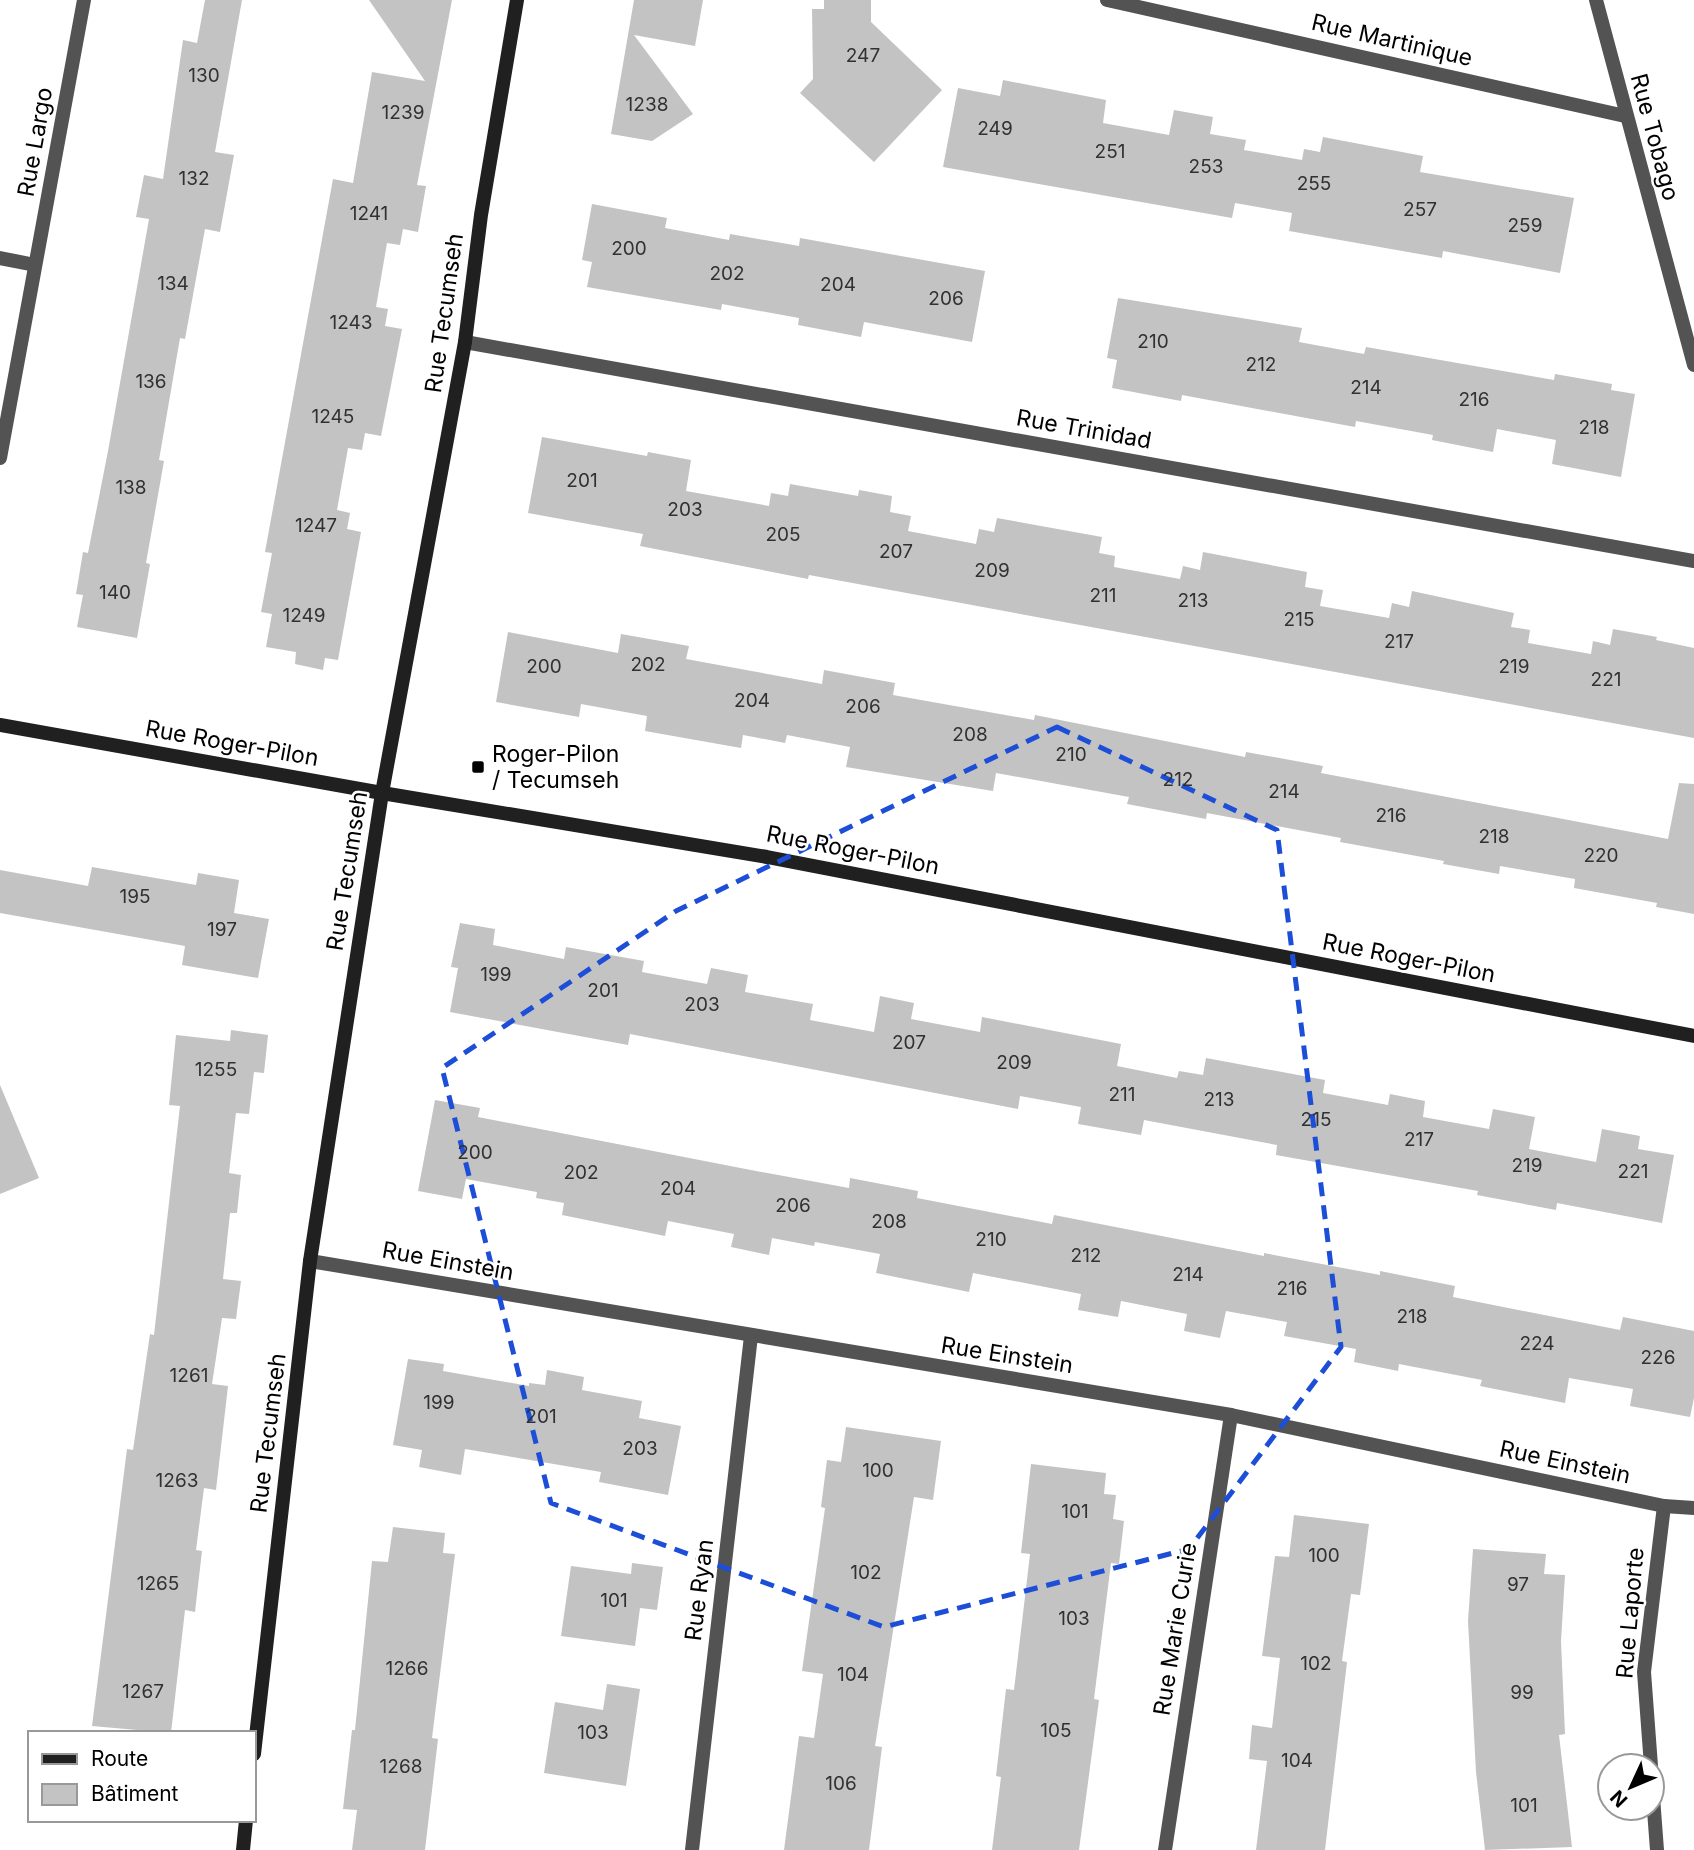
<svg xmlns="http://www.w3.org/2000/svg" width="1694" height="1850" font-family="Inter,sans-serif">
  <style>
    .building { fill: #c3c3c3 }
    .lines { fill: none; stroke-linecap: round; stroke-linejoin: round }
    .street { stroke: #535353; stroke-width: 14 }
    .secondary { stroke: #202020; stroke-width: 14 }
    .marked { fill: none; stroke: #1d4ed8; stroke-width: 5; stroke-dasharray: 14 9; stroke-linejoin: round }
    .poi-dot { fill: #000; stroke: #fff; stroke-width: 2.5 }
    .labels { text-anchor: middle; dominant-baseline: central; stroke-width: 5; stroke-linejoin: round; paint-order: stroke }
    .number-label { font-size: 19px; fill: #313131 }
    .street-label { font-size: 23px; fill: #000; stroke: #fff }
    .poi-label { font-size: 23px; fill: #000; stroke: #fff; text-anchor: start }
  </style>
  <rect width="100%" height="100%" fill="#fff"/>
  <g class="building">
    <path d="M205,0h37l-27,152 19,3 -14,77 -15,-3 -20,110 -5,-1 -21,122 5,1 -18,102 4,1 -13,74 -60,-11 6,-32 -7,-1 7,-42 5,1 20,-102 41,-232 -13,-2 8,-42 19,4 20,-139 14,3z"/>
    <path d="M369,0h83l-35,185 9,1 -8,46 -15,-3 -3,16 -13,-2 -11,64 12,2 -3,17 17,3 -21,107 -16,-3 -3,17 -14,-2 -11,62 13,3 -3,16 14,3 -23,128 -13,-2 -2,12 -28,-6 1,-12 -30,-5 6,-33 -11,-2 11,-59 -7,-1 68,-373 20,4 19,-111 53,9z"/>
    <path d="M634,0h69l-8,46 -61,-11 59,79 -41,27 -41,-7z"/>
    <path d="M824,0h47v22l71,68 -68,72 -74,-69 13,-14 -1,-70h12z"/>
    <path d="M1003,80l103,20 -3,23 66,12 5,-25 39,7 -3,17 36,6 -2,10 58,10 2,-11 16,3 3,-15 100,19 -3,16 154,26 -14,75 -117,-22 -1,7 -153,-27 3,-18 -57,-10 -3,15 -289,-51 15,-79 42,8z"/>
    <path d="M592,204l75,14 -2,10 64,12 1,-6 69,12 1,-8 185,33 -13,71 -108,-20 -3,15 -63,-12 1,-7 -77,-14 -1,6 -134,-23 5,-25 -10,-2z"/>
    <path d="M1118,298l184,30 -3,14 65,12 2,-7 188,33 1,-6 57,10 -1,6 24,4 -14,83 -69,-13 4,-24 -59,-11 -4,23 -61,-12 1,-5 -77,-14 -1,6 -173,-32 -1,6 -69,-13 5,-28 -10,-2z"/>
    <path d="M542,437l105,19 1,-4 43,8 -5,31 83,15 2,-13 17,3 2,-12 68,12 1,-6 33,6 -2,16 21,4 -3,15 68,13 3,-15 15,3 3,-14 105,19 -3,16 16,3 -1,11 66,12 3,-13 17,4 3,-18 104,20 -2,15 18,3 -3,16 69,12 3,-15 17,4 3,-16 102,22 -3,14 19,3 -2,13 63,11 2,-13 17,4 3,-16 44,8 -1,3 38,8v90l-885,-163 -1,4 -168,-33 3,-12 -115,-21z"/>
    <path d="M508,632l110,21 3,-19 68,12 -3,13 136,25 2,-14 71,13 -2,12 141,25 1,-5 210,42 1,-5 77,14 -2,7 347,66 11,-56 15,1v130l-38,-7 1,-4 -83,-15 1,-9 -75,-13 -1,8 -56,-10 1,-3 -104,-19 1,-4 -134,-25 -1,6 -79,-15 2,-7 -133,-24 -3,18 -147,-24 4,-20 -63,-12 -2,8 -42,-8 -2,13 -96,-17 2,-15 -66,-12 -2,13 -83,-15z"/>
    <path d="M92,867l104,18 2,-12 41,7 -5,33 35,6 -11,59 -76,-13 3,-19 -185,-33v-43l88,16z"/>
    <path d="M460,923l35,6 -2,16 71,14 2,-12 78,14 -2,11 65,12 4,-16 37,7 -3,17 68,12 -3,16 64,12 6,-36 34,7 -3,16 69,13 2,-15 139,27 -4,22 60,12 2,-7 24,4 3,-17 119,22 -2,13 65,12 2,-11 35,7 -2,16 66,12 4,-20 42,8 -6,32 67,13 6,-33 38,7 -2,13 36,6 -12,68 -105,-20 -1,7 -79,-15 1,-4 -202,-36 1,-10 -133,-25 -3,15 -63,-11 3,-17 -61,-11 -2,13 -388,-75 -2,11 -178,-33 8,-44 -7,-1z"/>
    <path d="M231,1030l37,5 -4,38 -10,-1 -5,42 -13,-1 -7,60 12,2 -4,38h-7l-7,66 18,2 -5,38 -14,-1 -10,66 16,2 -12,104 -12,-2 -8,62 6,1 -7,61 -10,-2 -14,123 -79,-7 35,-277 6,1 17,-116 4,1 26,-229 -11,-1 7,-70 54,6z"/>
    <path d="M0,1085l39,93 -39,16z"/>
    <path d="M435,1100l45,8 -2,9 278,54 93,17 1,-10 68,13 -1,7 135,26 2,-9 210,41v-3l116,22v-4l75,15 -2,11 167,33 3,-13 71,14v67l-4,19 -60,-11 3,-17 -64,-11 -4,25 -85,-17 2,-6 -83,-16 -1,7 -44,-9 2,-13 -72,-13 3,-14 -61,-11 -6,27 -36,-7 3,-17 -66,-13 -3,16 -40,-7 3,-16 -108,-21 -4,19 -93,-19 4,-19 -65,-12 -1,4 -42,-8 -3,17 -38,-8 3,-13 -66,-13 -3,15 -103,-21 2,-12 -28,-5 1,-6 -71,-13 -4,20 -44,-8z"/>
    <path d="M408,1359l36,5 -1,7 86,15v-3l16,2 2,-15 37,7 -2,13 60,11 -3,17 42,8 -13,69 -69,-13 2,-10 -136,-23 -4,26 -42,-8 3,-17 -29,-5z"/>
    <path d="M846,1427l95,14 -8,59 -19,-3 -39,249 7,1 -13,103h-85l15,-114 15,2 9,-64 -21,-3 23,-163 -4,-1 6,-47 14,2z"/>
    <path d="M1031,1464l75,9 -2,21 12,1 -3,24 11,2 -5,43 -8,-1 -17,136 5,1 -20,150h-87l9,-73 -5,-1 10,-87 8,1 16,-136 -9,-1z"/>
    <path d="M1294,1515l75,9 -9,71 -9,-1 -9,67 5,1 -22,188h-69l11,-89 -18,-2 3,-34 20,3 8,-70 -18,-2 13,-100 14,1z"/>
    <path d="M393,1527l52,6 -2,20 12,1 -23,184 6,1 -13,111h-73l5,-40 -14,-1 9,-79h3l17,-169 16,1z"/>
    <path d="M1473,1549l73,5 -2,20 21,1 -4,66 4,93 -6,1 13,112 -87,3 -9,-78 -8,-151z"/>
    <path d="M632,1563l31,4 -6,43 -17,-2 -5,38 -74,-10 10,-70 60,8z"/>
    <path d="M607,1684l33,5 -14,97 -82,-13 11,-71 48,8z"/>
  </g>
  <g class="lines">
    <g class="street">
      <path d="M1107,0l518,116"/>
      <path d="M1596,0l98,365"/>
      <path d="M0,258l35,7"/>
      <path d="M465,342l1229,219"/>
      <path d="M0,458l84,-458"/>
      <path d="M310,1261l921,154 433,91 30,2"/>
      <path d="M1651,1766l-7,-94 20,-166"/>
      <path d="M1652,1784l5,66"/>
      <path d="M692,1850l59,-514"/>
      <path d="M1165,1850l66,-435"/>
    </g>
    <g class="secondary">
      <path d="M0,725l382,68 385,64 927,179"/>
      <path d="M254,1754l56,-493 72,-468 83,-451 16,-127 36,-215"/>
      <path d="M243,1850l3,-30"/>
    </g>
  </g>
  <path class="marked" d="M1057,727l220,103 64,517 -152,202 -305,78 -333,-124 -109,-435 234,-157z"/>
  <rect class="poi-dot" x="471" y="760" width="14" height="14" rx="3.5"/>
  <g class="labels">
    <g class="number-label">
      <text x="863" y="55">247</text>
      <text x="204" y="75">130</text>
      <text x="647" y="104">1238</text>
      <text x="403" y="112">1239</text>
      <text x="995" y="128">249</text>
      <text x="1110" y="151">251</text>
      <text x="1206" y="166">253</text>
      <text x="194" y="178">132</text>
      <text x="1314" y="183">255</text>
      <text x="1420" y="209">257</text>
      <text x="369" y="213">1241</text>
      <text x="1525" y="225">259</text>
      <text x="629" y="248">200</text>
      <text x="727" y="273">202</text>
      <text x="173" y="283">134</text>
      <text x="838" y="284">204</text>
      <text x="946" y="298">206</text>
      <text x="351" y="322">1243</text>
      <text x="1153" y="341">210</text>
      <text x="1261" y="364">212</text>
      <text x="151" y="381">136</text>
      <text x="1366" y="387">214</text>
      <text x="1474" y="399">216</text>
      <text x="333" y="416">1245</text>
      <text x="1594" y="427">218</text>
      <text x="582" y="480">201</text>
      <text x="131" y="487">138</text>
      <text x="685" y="509">203</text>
      <text x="316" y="525">1247</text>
      <text x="783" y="534">205</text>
      <text x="896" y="551">207</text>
      <text x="992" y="570">209</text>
      <text x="115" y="592">140</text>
      <text x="1103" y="595">211</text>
      <text x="1193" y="600">213</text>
      <text x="304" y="615">1249</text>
      <text x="1299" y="619">215</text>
      <text x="1399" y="641">217</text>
      <text x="648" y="664">202</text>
      <text x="544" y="666">200</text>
      <text x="1514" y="666">219</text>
      <text x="1606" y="679">221</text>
      <text x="752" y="700">204</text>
      <text x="863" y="706">206</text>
      <text x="970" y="734">208</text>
      <text x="1071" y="754">210</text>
      <text x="1178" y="779">212</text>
      <text x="1284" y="791">214</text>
      <text x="1391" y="815">216</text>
      <text x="1494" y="836">218</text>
      <text x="1601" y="855">220</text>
      <text x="135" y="896">195</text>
      <text x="222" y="929">197</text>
      <text x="496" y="974">199</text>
      <text x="603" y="990">201</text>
      <text x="702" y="1004">203</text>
      <text x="909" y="1042">207</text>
      <text x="1014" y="1062">209</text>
      <text x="216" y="1069">1255</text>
      <text x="1122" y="1094">211</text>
      <text x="1219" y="1099">213</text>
      <text x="1316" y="1119">215</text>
      <text x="1419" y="1139">217</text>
      <text x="475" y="1152">200</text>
      <text x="1527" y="1165">219</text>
      <text x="1633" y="1171">221</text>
      <text x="581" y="1172">202</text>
      <text x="678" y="1188">204</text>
      <text x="793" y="1205">206</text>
      <text x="889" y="1221">208</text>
      <text x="991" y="1239">210</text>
      <text x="1086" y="1255">212</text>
      <text x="1188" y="1274">214</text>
      <text x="1292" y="1288">216</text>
      <text x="1412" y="1316">218</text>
      <text x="1537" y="1343">224</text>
      <text x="1658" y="1357">226</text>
      <text x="189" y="1375">1261</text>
      <text x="439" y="1402">199</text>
      <text x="541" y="1416">201</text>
      <text x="640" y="1448">203</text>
      <text x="878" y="1470">100</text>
      <text x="177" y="1480">1263</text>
      <text x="1075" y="1511">101</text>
      <text x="1324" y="1555">100</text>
      <text x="866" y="1572">102</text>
      <text x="158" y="1583">1265</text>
      <text x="1518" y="1584">97</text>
      <text x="614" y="1600">101</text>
      <text x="1074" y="1618">103</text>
      <text x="1316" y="1663">102</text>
      <text x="407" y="1668">1266</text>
      <text x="853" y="1674">104</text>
      <text x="143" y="1691">1267</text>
      <text x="1522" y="1692">99</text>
      <text x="1056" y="1730">105</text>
      <text x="593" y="1732">103</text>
      <text x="1297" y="1760">104</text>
      <text x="401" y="1766">1268</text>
      <text x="841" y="1783">106</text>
      <text x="1524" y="1805">101</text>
    </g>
    <g class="street-label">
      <text transform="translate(1392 40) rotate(13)">Rue Martinique</text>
      <text transform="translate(1655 137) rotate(75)">Rue Tobago</text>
      <text transform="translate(35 142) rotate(-80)">Rue Largo</text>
      <text transform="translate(444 313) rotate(-82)">Rue Tecumseh</text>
      <text transform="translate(1084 429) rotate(10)">Rue Trinidad</text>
      <text transform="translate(232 743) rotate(10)">Rue Roger-Pilon</text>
      <text transform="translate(853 850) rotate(11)">Rue Roger-Pilon</text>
      <text transform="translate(347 871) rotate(-81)">Rue Tecumseh</text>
      <text transform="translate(1409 958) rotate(11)">Rue Roger-Pilon</text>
      <text transform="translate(448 1261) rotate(10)">Rue Einstein</text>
      <text transform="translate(1007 1355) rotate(9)">Rue Einstein</text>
      <text transform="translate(268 1433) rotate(-83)">Rue Tecumseh</text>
      <text transform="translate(1565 1462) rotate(12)">Rue Einstein</text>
      <text transform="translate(699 1590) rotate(-83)">Rue Ryan</text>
      <text transform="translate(1630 1613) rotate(-85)">Rue Laporte</text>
      <text transform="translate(1175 1629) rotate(-81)">Rue Marie Curie</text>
    </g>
    <g class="poi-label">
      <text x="492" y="754">Roger-Pilon<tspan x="492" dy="26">/ Tecumseh</tspan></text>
    </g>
  </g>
  <rect x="28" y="1731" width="228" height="91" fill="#ffffff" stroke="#999999" stroke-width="2"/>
  <rect x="42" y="1754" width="35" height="10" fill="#202020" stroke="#999999" stroke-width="2"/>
  <text x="91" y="1766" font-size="21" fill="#000000">Route</text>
  <rect x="42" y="1784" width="35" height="21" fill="#c3c3c3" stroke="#999999" stroke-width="2"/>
  <text x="91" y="1801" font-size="21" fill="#000000">Bâtiment</text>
  <g transform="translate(1631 1787) rotate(226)"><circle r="33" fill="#ffffff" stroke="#999999" stroke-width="2"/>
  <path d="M0-5L12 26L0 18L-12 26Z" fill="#000000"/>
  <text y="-10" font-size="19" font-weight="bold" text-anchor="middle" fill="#000000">N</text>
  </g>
</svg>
